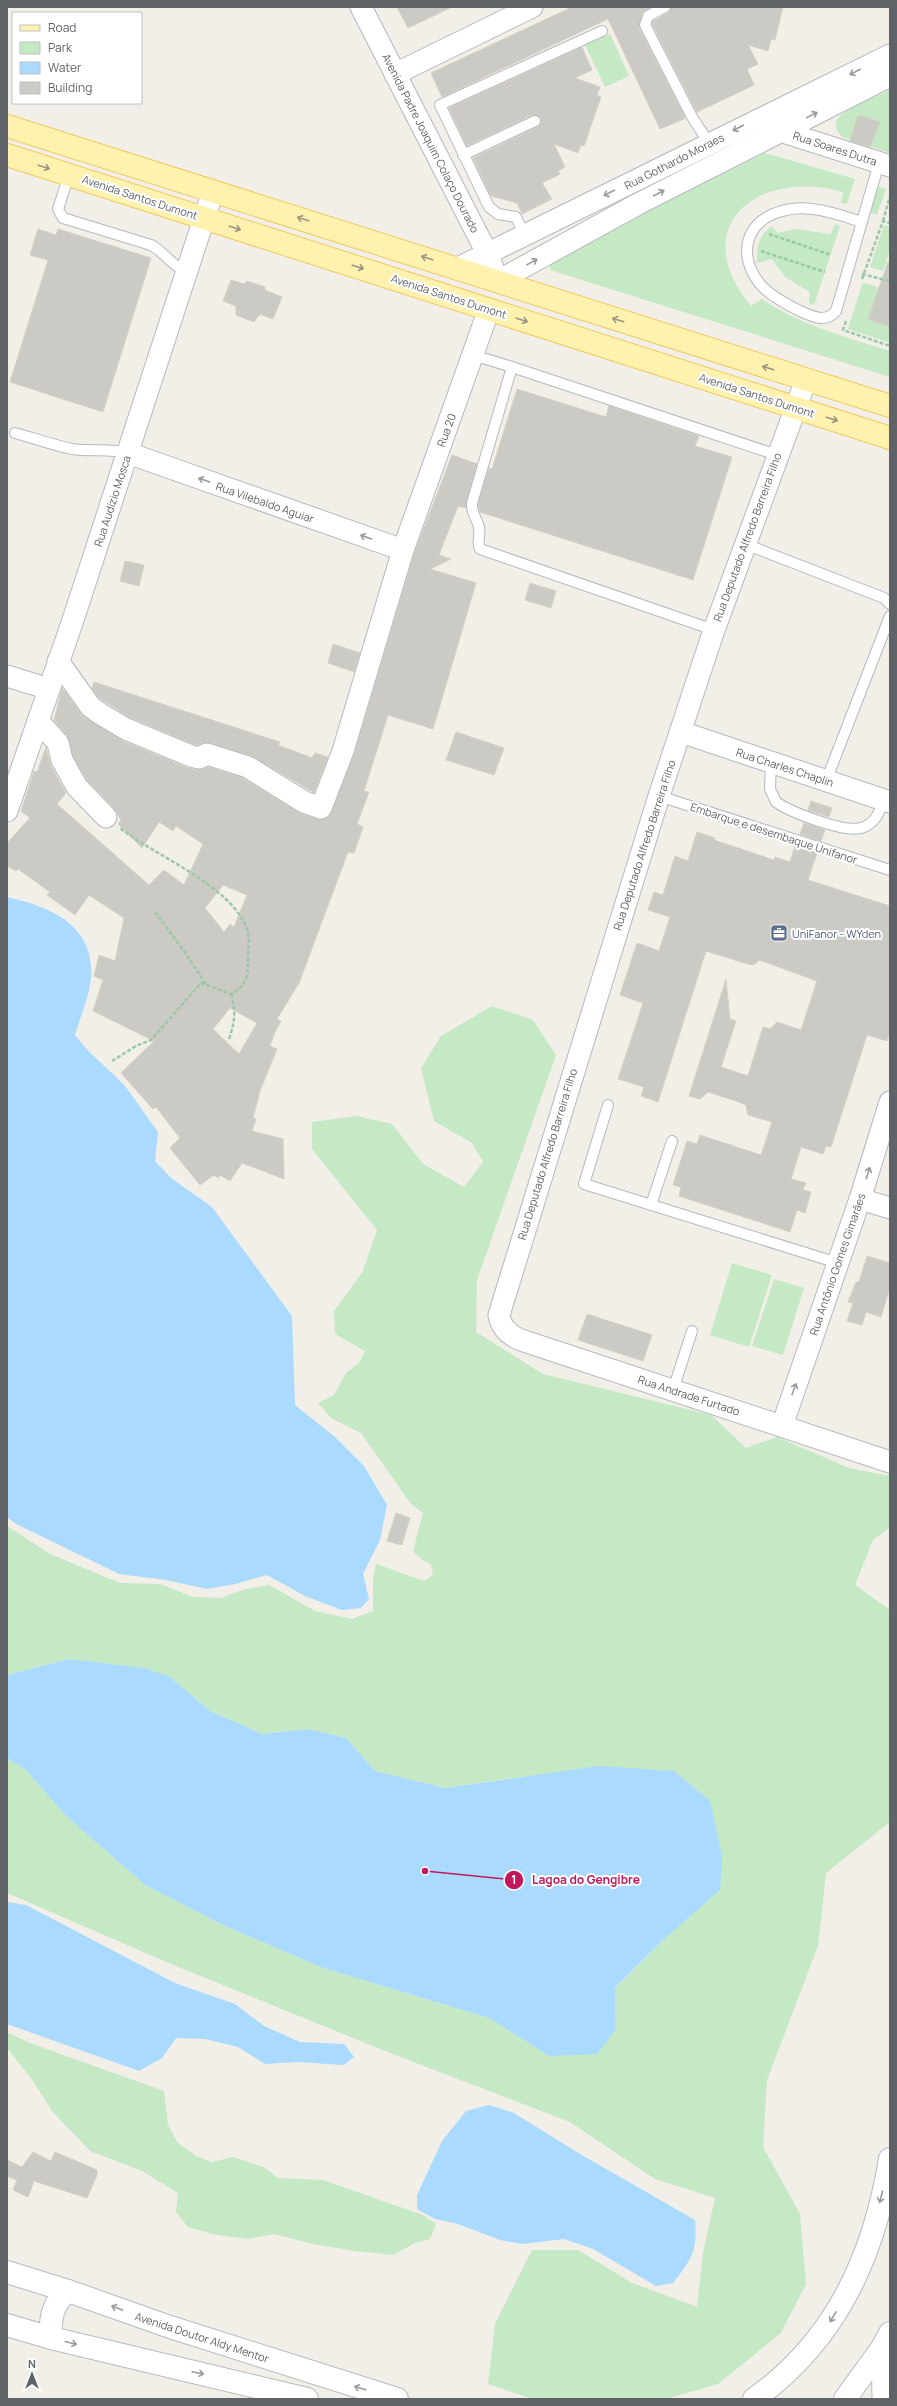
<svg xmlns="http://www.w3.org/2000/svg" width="897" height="2406" font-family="Manrope,sans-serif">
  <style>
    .green { fill: #c5e8c5 }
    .water { fill: #aadaff }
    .building { fill: #cccac5; stroke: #d6d1c6; fill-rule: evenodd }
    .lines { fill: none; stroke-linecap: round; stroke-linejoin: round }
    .lane-casing { stroke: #b5b8bc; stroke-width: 12 }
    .street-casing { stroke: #b5b8bc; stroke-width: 23 }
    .secondary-casing { stroke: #b6babf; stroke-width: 24 }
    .primary-casing { stroke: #f2c960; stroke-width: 24 }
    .path { stroke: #9cc7a9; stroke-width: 2.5; stroke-dasharray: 4 2; stroke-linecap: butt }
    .lane { stroke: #fff; stroke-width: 10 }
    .street { stroke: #fff; stroke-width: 21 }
    .secondary { stroke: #fff; stroke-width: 22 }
    .primary { stroke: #fff2af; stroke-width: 22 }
    .oneway { stroke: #979a9d }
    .oneway2 { stroke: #979581 }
    .labels { text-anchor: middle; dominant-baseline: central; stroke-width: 4; stroke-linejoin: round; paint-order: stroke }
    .street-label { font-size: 11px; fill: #5f6368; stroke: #fff }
    .service-label { font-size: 11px; fill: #4e5e75; stroke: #fff; text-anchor: start }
    .leader { fill: none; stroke: #c2185b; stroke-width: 1.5 }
    .callout-dot { fill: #c2185b; stroke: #fff; stroke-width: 1.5 }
    .mark-label { font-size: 12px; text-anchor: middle; font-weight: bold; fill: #fff }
    .callout-label { font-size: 12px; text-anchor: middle; font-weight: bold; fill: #c2185b; stroke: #fff; stroke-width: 4; stroke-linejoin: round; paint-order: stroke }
  </style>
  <rect width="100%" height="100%" fill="#f1efe8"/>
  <g class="green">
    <path d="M610,34l19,42 -24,11 -20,-42z"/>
    <path d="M890,90v63l-48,-16c-3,-4 -7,-9 -6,-15 2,-11 43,-26 54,-32z"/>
    <path d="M765,153l90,26 -8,25 -6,-1 2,-11c-85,-24 -158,34 -92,114l11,-7c38,26 84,38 128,52v26l-340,-107 -1,-10z"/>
    <path d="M876,186l10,3 -9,26 -9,-3z"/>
    <path d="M835,224l5,2 -26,79 -5,-2 1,-11 -25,-15 -13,-18 -15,4c0,-17 1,-27 15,-37l5,7 18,-4 36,5z"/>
    <path d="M884,225l6,2v23l-7,21 -13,-4z"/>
    <path d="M863,282l16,6 -11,31 22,8v16l-42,-14z"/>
    <path d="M492,1006l41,14 23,35 -79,225 -1,52 67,42 168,41 35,33 31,-11 72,31 41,8v51l-17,13 -18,45 35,25v212l-64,51 -8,73 -51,134 -4,67 37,67 6,70 -25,49 -63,51 -52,15h-134l-44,-15 7,-60 37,-74h46l54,33 65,24 6,-54 12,-55 -60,-19 -85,-57 -180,-69 -219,-89 -164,-71v-135l19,12 40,46 79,69 80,41 98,42 166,50 60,38 67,-27 -1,-40 48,-49 -149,-162 -69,10 -70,-17 -29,-33 -38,-9 -46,5 -52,-23 -40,-34 -101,-18 -62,16v-149l43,28 70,29 40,1 33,13 28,1 24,-9 24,-4 46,26 37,8 21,-8v-32l3,-15 48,17 9,-6 -2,-11 -9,-4 -9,-9 10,-38 -12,-9 -50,-71 -30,-15 -13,-15 16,-8 12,-22 14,-11 5,-11 -30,-17 -1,-23 28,-38 15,-43 -65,-81v-27l45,-6 35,8 31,40 41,23 19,-25 -11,-19 -38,-22 -13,-53 20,-32z"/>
    <path d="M732,1263l40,12 -23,72 -39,-12z"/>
    <path d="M774,1279l30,9 -21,67 -31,-9z"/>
    <path d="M7,2032l23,11 134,48 4,34 9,17 19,14 16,6 21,-5 31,10 14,11 45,2 100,35 13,9 -6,15 -15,4 -22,12 -39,-4 -41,-7 -39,-10 -27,5 -35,-5 -24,-7 -12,-15 2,-19 -36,-22 -52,-20 -38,-40 -19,-30 -26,-33z"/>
  </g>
  <g class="water">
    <path d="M7,897c44,10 88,28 84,81 -2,20 -11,39 -16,57 15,20 33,33 50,51 12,15 21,31 33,46l-3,29 16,17 41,29 80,109 3,89 40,32 29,29 23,39 -7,35 -17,34 6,25 -8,9 -19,2 -37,-14 -38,-21 -32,9 -28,5 -41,-9 -47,-6 -103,-50 -9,-7z"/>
    <path d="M69,1659l75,9 26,9 40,34 52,23 46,-5 38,9 29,33 70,17 154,-22 75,5 36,30 12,55 -2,34 -57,50 -48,48 1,41 -19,25 -48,2 -60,-38 -166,-50 -98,-42 -80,-41 -79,-69 -40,-46 -19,-12v-83z"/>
    <path d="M7,1902l19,3 149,78 60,21 29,22 36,16 44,2 10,13 -10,8 -47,-3 -32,2 -27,-17 -33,-8 -29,-1 -14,20 -23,13 -132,-47z"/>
    <path d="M489,2105l25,8 66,41 115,66c3,30 -4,40 -22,63l-17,3 -63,-37 -29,-10 -41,5 -23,-4 -42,-16 -23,-5 -18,-10v-14l25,-54 24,-30z"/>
  </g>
  <g class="building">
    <path d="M397,7h55l-44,21z"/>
    <path d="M572,7h79l-9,6 -3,15 46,89 -1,2 -24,10 -52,-110 -166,78 -11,-24z"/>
    <path d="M671,7h112l-8,33 -4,-1 -3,12 -20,-6 10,19 -11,5 7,16 -57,27 -45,-88 1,-3 15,-8z"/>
    <path d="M582,47l10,23 -17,8 25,9 -3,8 4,2 -17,49 -3,-1 -3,8 -24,-9 11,23 -7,4 2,3 -18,9 10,16 -30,15 -5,-11 -26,-7 -18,-38 65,-31 3,-5v-4l-9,-3 -65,31 -18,-38z"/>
    <path d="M858,115l22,7 -10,25 -20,-6z"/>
    <path d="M38,229l18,6 2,-6 93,29 -48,154 -93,-30 38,-122 -18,-5z"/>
    <path d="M888,262l2,1v64l-22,-8z"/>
    <path d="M231,280l13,4 3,-3 18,6v3l17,7 -9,22 -13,-5 -6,8 -18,-7v-9l-13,-5z"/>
    <path d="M517,389l89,28 3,-11 90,30 -4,10 37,11 -39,123 -213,-68 -2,-8 11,-36 3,1z"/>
    <path d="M452,455l25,9 -11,44 -8,-2 -19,49 12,4 -21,10 46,14 -43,146 -45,-14 -24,76 5,1 -12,32 6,3 -9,26 -6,-1 -49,131 -22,36 4,2 -7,13 -4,12 7,3 -17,42 -7,27 3,1 -4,12 31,8 1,40 -42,-16 -12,18 -10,-6 -2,3 -4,-3 -14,10 -30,-37 10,-10 -24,-31 -3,2 -32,-36 33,-32 -61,-30 10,-31 -9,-4 5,-21 16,6 9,-43 -35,-23 -14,20 -28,-20 3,-3 -32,-23 -2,2 -9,-5v-23l23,-25 -9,-7 13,-40 3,1 9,-25 5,19 15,27 -9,11 92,81 15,-15 20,15 19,-41 -27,-18 -3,5 -14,-9 -17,26 -24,-24 3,-4 -6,-11 -28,-29 -14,-24 -6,-21 -13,-15 8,-32 20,27 39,25 67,28 9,2 11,-3 35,11 57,35 17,6 12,-2 25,-62 60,-201zM223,885l24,10 -13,32 -4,-3 -6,8 -19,-24zM230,1008l27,15 -18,31 -26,-25z"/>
    <path d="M125,561l19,4 -5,21 -19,-5z"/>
    <path d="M530,583l26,8 -5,17 -26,-8z"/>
    <path d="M333,644l27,9 -6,19 -26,-9z"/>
    <path d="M94,682l186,60 -2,3 34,13 3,-5 13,4 -14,36 -62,-37 -41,-13 -16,2 -64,-27 -32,-20 -7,-10z"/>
    <path d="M456,732l48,16 -10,27 -48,-15z"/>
    <path d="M811,801l21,7 -3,9 -21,-7z"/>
    <path d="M804,823l21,7 -4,11 -21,-7z"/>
    <path d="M697,832l18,6 -1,2 60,20 1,-3 15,5 5,-16 22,7 -9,27 82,26v125l-3,10 -20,-6 -36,112 -5,-1 -3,8 -22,-7 -10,32 15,4 -3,7 8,2 -6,21 -8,-3 -7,22 -111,-36 2,-9 -8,-2 14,-44 10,3 3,-9 61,20 11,-33 -24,-7 -2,-10 -7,-3 -31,-10 -8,7 -11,-3 37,-117 4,40 6,2 -15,46 27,9 15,-49 7,2 7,-7 24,8 16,-49 -58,-21 -4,4 -4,1 -45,-14 -48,151 -17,-6 3,-9 -26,-8 25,-76 -23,-8 17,-52 22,8 11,-34 -22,-7 6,-18 9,3 12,-39 13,5z"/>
    <path d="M867,1256l23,7v24l-9,30 -15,-5 -4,13 -15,-4 6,-18 -5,-1 8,-20h3z"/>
    <path d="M587,1314l65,21 -9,26 -65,-21z"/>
    <path d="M396,1513l14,5 -8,27 -15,-4z"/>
    <path d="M33,2152l18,9 4,-9 42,18v5l-10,23 -53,-17 -6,16 -15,-7 4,-10 -10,-4v-16l15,7z"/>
  </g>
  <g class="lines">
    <g class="lane-casing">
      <g id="lane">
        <path d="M665,7l-17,9 -3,9 47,92 17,26"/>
        <path d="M463,155l72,-34"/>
        <path d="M69,175l-11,34 5,9 88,27c15,8 19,20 36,27"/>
        <path d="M862,222c-25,-8 -54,-19 -80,-11 -37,10 -45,44 -22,73 9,11 28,21 40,27 13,6 26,12 36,0l43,-148"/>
        <path d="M525,236l-9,-19 -18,-3 -9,-7 -49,-102 162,-74"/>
        <path d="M473,355l39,12 -40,136c-1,11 5,15 7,24 2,8 -3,15 1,22l234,81"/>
        <path d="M512,367l265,88"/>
        <path d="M15,433c19,5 38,12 57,16 19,3 38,-1 56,4"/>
        <path d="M745,544l139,54 6,6"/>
        <path d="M771,762l-1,27 6,13c14,10 68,31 85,26 14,-4 19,-16 22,-28"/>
        <path d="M826,781l64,-165"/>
        <path d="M659,796l231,74"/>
        <path d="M608,1105l-24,79 254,79"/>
        <path d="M651,1205l21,-64"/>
        <path d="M673,1390l19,-59"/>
      </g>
    </g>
    <g class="street-casing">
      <g id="street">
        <path d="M361,7l127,248 10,26 140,-77 252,-128"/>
        <path d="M395,74l137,-67"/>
        <path d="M780,131l110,35"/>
        <path d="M458,268l432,-213"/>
        <path d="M806,380l-92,250 -55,166 -160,519c2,13 10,20 22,25l369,122"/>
        <path d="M128,453l275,97"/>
        <path d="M58,661l32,45 9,7 27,16 65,27 8,2 8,-4 41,13 56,35 17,6 22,-57 60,-201 86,-241"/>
        <path d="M7,676l42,13"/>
        <path d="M38,721l20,22 4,17 15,27 29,30"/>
        <path d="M681,732l209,70"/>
        <path d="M7,811l65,-188 141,-432"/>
        <path d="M860,1199l30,9"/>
        <path d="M782,1426l78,-227 30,-97"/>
        <path d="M882,2348l1,51"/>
      </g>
    </g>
    <g class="secondary-casing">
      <g id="secondary">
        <path d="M7,2272l61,19 102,36 227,72"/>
        <path d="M7,2325l44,13 256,61"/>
        <path d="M51,2338c-1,-20 1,-34 17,-47"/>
        <path d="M754,2399c82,-58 120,-143 136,-240"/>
        <path d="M845,2399l37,-51 8,-15"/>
      </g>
    </g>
    <g class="primary-casing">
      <g id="primary">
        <path d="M7,126l883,280"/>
        <path d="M7,155l883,283"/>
      </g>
    </g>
    <g class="path">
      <path d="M883,221l7,-25"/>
      <path d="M769,234l62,21"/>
      <path d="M761,251l64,21"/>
      <path d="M862,274l27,7"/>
      <path d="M862,279l21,-58 7,2"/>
      <path d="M846,321l-3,9 47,16"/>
      <path d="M155,912l29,39 22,33"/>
      <path d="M229,1039c6,-17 7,-28 2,-45"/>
      <path d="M112,1061l24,-15 15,-6 50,-57 30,11c15,-7 18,-20 17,-35 0,-9 2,-22 -1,-30 -16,-44 -92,-73 -127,-101"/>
    </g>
    <use href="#lane" class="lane"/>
    <use href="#street" class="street"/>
    <use href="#secondary" class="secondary"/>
    <use href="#primary" class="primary"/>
  </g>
  <defs><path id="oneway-shaft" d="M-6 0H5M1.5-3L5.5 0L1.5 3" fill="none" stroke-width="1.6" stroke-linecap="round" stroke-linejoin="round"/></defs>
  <g class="oneway">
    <use href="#oneway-shaft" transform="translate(855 72) rotate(153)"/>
    <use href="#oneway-shaft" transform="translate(812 115) rotate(-26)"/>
    <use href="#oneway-shaft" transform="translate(738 128) rotate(153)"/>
    <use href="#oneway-shaft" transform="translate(609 193) rotate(153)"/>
    <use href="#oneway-shaft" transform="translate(659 193) rotate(-27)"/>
    <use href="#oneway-shaft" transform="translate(532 262) rotate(-29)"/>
    <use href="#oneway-shaft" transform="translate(204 480) rotate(-161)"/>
    <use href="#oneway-shaft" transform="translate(366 537) rotate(-161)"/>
    <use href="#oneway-shaft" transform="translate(868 1173) rotate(-73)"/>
    <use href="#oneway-shaft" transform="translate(794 1389) rotate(-71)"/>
    <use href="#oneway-shaft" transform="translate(881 2197) rotate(104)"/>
    <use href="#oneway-shaft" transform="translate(117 2308) rotate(-160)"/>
    <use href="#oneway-shaft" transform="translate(833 2317) rotate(121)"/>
    <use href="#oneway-shaft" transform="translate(71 2343) rotate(14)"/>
    <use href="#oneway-shaft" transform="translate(198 2373) rotate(12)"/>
    <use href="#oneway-shaft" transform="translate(360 2388) rotate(-163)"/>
  </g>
  <g class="oneway2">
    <use href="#oneway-shaft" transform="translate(44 167) rotate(18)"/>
    <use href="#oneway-shaft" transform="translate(303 219) rotate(-162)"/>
    <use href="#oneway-shaft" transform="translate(235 228) rotate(18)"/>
    <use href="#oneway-shaft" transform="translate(427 258) rotate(-162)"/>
    <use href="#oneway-shaft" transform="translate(358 267) rotate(18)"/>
    <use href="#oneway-shaft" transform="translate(522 320) rotate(18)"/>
    <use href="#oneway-shaft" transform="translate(618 320) rotate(-162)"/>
    <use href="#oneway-shaft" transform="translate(768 368) rotate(-162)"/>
    <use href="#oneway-shaft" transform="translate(832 419) rotate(18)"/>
  </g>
  <defs>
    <g id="office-square" transform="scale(0.9)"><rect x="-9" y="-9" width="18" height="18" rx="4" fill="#5c6f8a" stroke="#fff"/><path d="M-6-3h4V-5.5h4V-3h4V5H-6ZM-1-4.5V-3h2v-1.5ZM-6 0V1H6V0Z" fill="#fff"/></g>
  </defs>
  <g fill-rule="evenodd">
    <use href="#office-square" x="779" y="933"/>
  </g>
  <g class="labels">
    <g class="street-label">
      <text transform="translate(431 143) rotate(63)">Avenida Padre Joaquim Colaço Dourado</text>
      <text transform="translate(835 148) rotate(18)">Rua Soares Dutra</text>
      <text transform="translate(674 161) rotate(-27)">Rua Gothardo Moraes</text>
      <text transform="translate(140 197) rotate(18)">Avenida Santos Dumont</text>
      <text transform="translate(449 296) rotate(18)">Avenida Santos Dumont</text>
      <text transform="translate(757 395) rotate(18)">Avenida Santos Dumont</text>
      <text transform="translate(446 430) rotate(-70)">Rua 20</text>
      <text transform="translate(112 501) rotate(-72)">Rua Audízio Mosca</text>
      <text transform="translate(265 502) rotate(19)">Rua Vilebaldo Aguiar</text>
      <text transform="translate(747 537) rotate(-70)">Rua Deputado Alfredo Barreira Filho</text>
      <text transform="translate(785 767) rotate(18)">Rua Charles Chaplin</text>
      <text transform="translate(774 833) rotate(18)">Embarque e desembaque Unifanor</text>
      <text transform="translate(644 845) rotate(-72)">Rua Deputado Alfredo Barreira Filho</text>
      <text transform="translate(547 1154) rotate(-73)">Rua Deputado Alfredo Barreira Filho</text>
      <text transform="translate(837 1264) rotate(-71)">Rua Antônio Gomes Gimarães</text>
      <text transform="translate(689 1395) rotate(18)">Rua Andrade Furtado</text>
      <text transform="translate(202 2337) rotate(18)">Avenida Doutor Aldy Mentor</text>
    </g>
    <g class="service-label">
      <text x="792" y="933">UniFanor - WYden</text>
    </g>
  </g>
  <path class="leader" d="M425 1871L514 1880"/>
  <g class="callout-dot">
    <circle cx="425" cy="1871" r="4"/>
    <circle cx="514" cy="1880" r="10"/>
  </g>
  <g class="mark-label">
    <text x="514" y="1884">1</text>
  </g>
  <g class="callout-label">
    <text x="586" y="1884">Lagoa do Gengibre</text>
  </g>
  <rect width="897" height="2406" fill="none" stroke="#5f6368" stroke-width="16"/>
  <rect x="12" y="12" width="130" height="92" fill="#ffffff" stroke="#bfc1c3"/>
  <rect x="20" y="25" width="20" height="6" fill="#fff2af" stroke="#bfc1c3"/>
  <text x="48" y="32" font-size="12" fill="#5f6368">Road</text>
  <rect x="20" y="42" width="20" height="12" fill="#c5e8c5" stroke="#bfc1c3"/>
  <text x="48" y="52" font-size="12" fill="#5f6368">Park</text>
  <rect x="20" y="62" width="20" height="12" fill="#aadaff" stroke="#bfc1c3"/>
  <text x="48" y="72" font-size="12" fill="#5f6368">Water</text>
  <rect x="20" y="82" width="20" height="12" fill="#cccac5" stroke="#bfc1c3"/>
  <text x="48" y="92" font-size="12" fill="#5f6368">Building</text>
  <g transform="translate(32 2374)" stroke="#ffffff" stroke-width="3" paint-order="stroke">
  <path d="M0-3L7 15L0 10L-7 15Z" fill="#5f6368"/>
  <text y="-6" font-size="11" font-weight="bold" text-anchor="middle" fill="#5f6368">N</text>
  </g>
</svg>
